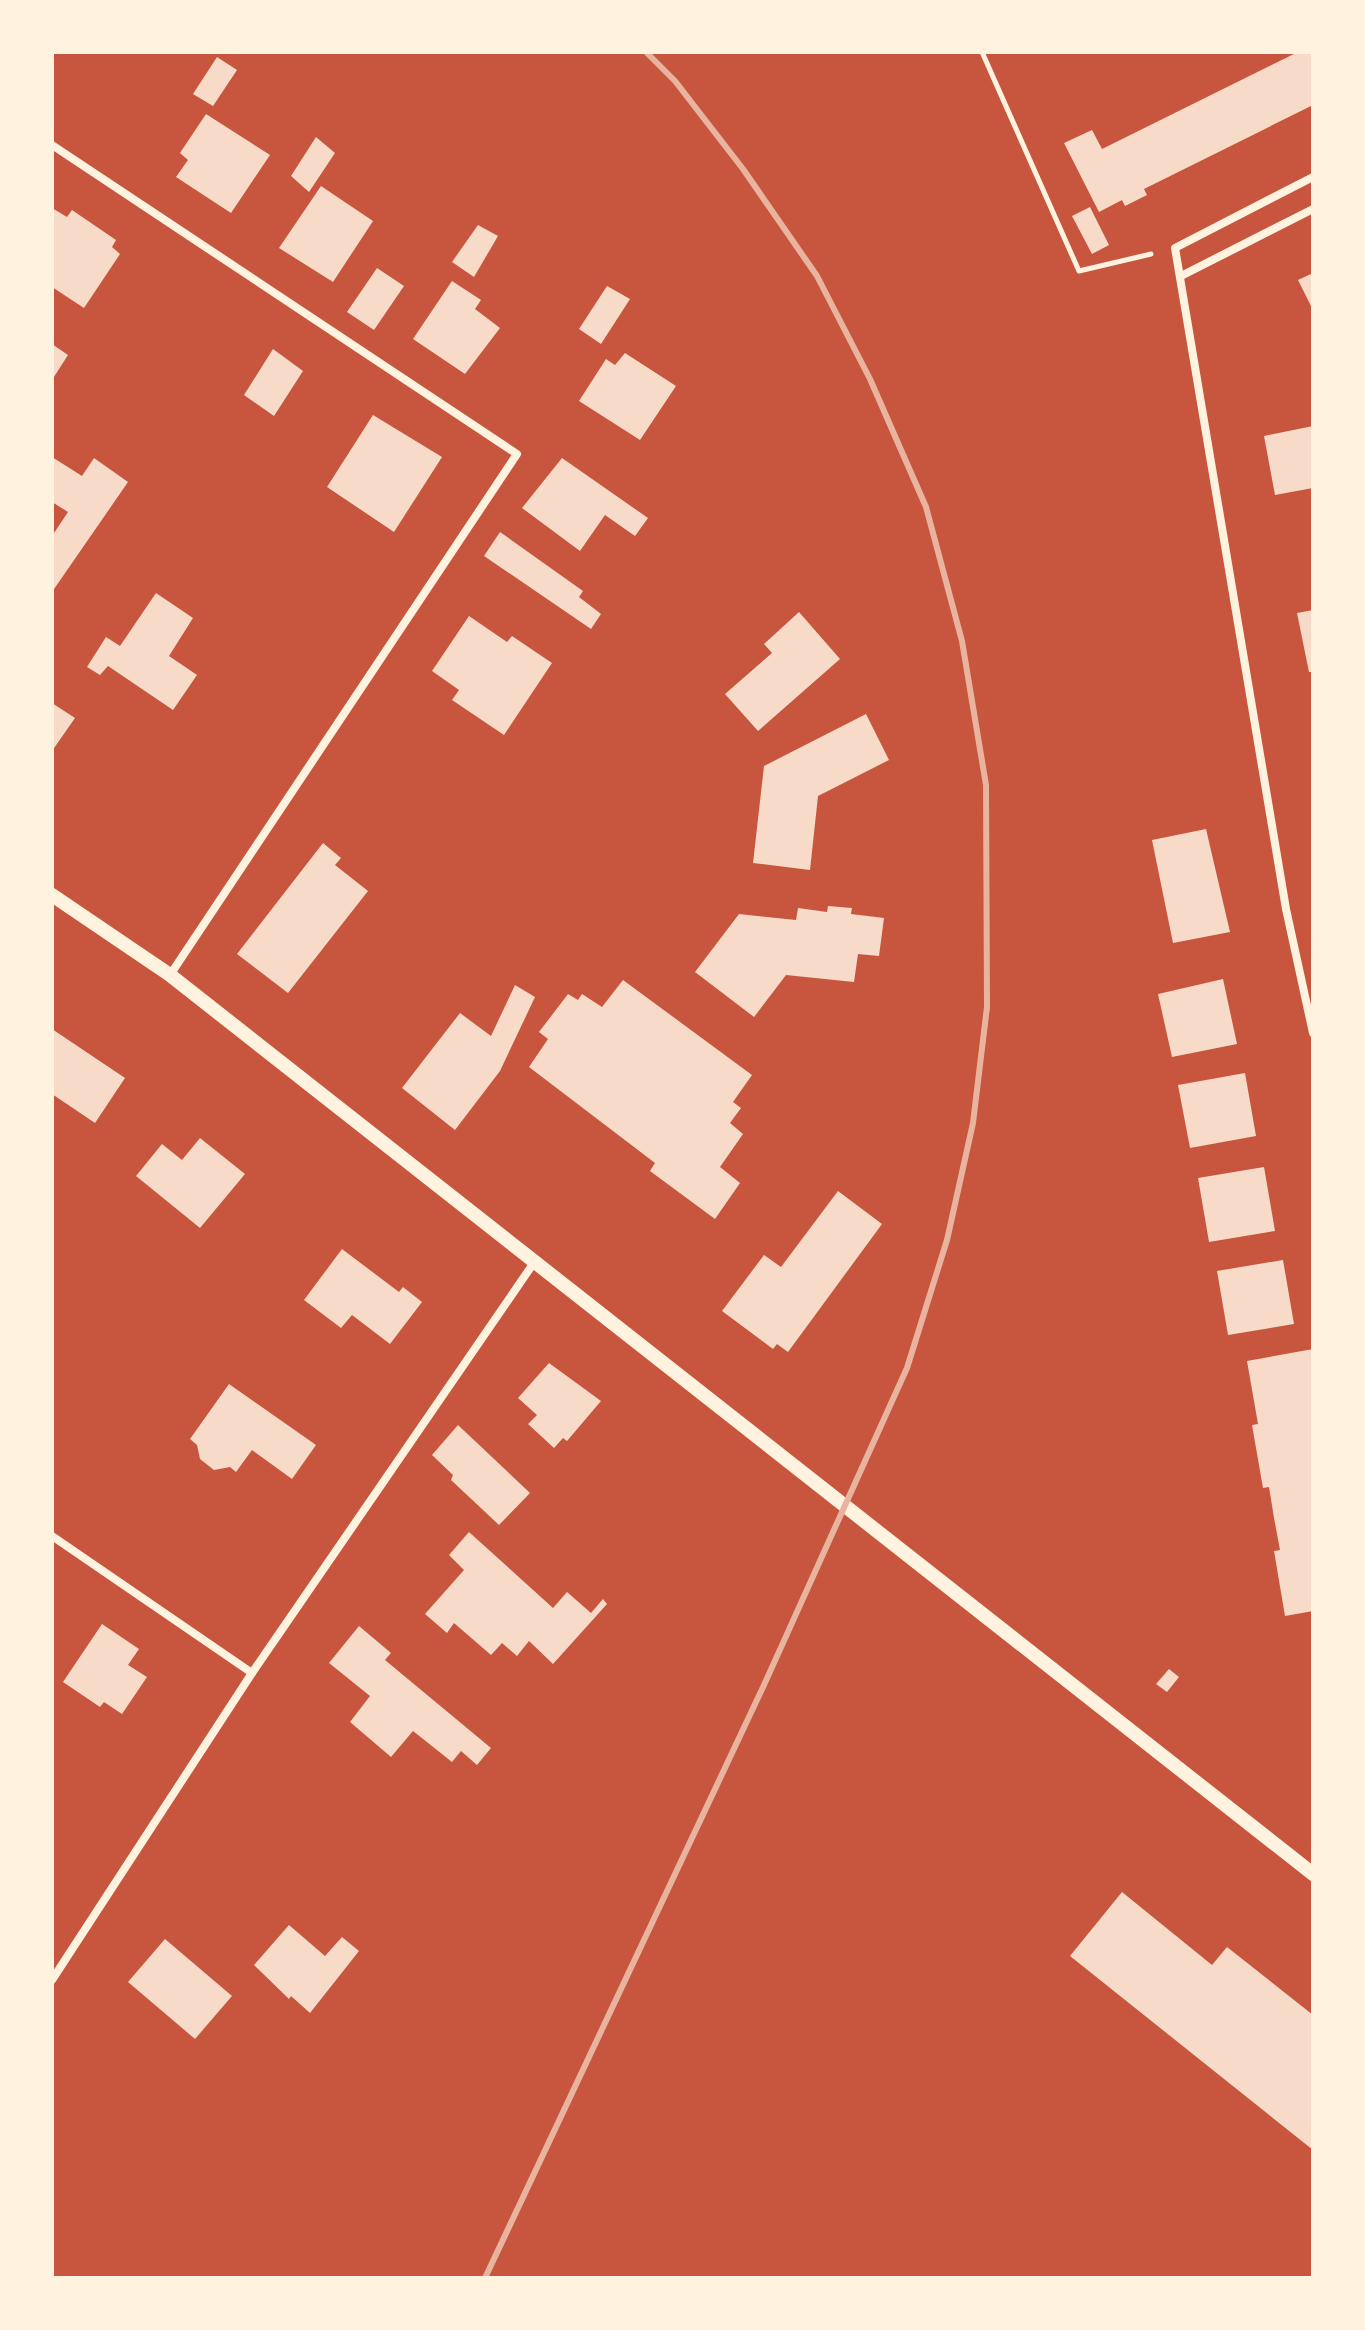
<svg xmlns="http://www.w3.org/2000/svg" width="1365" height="2330" font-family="Barlow,sans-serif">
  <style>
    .building { fill: #f7dbc8 }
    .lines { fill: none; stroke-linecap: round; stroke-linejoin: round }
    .path { stroke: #fff3e0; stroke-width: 5 }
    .minor { stroke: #fff3e0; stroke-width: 8 }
    .tertiary { stroke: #fff3e0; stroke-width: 14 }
    .rail { stroke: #e9b49f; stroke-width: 6 }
  </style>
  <rect width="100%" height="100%" fill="#c8553d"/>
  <g class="building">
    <path d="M1298,52h15v53l-169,84 3,6 -22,11 -3,-6 -23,12 -35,-69 28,-13 10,19z"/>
    <path d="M217,57l20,13 -24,36 -20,-12z"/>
    <path d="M206,114l64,41 -39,58 -55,-36 12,-17 -8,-7z"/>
    <path d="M316,137l19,16 -26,39 -18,-16z"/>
    <path d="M321,186l52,35 -40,61 -54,-34z"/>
    <path d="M1090,207l19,38 -17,9 -20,-38z"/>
    <path d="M52,208l15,9 5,-7 44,30 -4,7 8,7 -36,54 -32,-21z"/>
    <path d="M478,225l20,11 -24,41 -22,-15z"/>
    <path d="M377,268l27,18 -30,44 -27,-18z"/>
    <path d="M1313,273v37l-15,-30z"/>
    <path d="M452,281l29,19 -6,9 25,19 -35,46 -52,-35z"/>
    <path d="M607,286l23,13 -29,45 -22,-15z"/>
    <path d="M52,344l16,11 -16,25z"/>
    <path d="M273,349l30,22 -29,45 -30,-21z"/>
    <path d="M625,353l51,33 -36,54 -61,-39 27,-42 9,6z"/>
    <path d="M373,415l69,42 -48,75 -67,-45z"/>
    <path d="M1313,426v62l-38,7 -11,-59z"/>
    <path d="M52,457l30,19 12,-18 34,24 -76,110v-56l16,-24 -16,-10z"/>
    <path d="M562,458l86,60 -13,18 -30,-21 -25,36 -58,-43z"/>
    <path d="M500,532l83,59 -4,6 22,17 -10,15 -107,-73z"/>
    <path d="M156,593l37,25 -24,38 28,19 -24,35 -65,-44 -8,9 -13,-8 19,-30 14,9z"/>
    <path d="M1313,610v62h-4l-12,-59z"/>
    <path d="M799,612l41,47 -82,72 -33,-37 47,-41 -8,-9z"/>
    <path d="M469,616l38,26 5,-6 40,27 -48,72 -52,-35 7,-10 -27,-19z"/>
    <path d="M52,703l23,15 -23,33z"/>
    <path d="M866,714l23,46 -71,36 -8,74 -57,-7 11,-97z"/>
    <path d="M1206,829l24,103 -57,11 -21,-103z"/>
    <path d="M323,843l18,15 -6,7 33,26 -80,102 -51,-39z"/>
    <path d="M828,906l24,2 -1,6 33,4 -5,38 -21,-2 -4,28 -68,-7 -32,42 -59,-45 44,-58 57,6 2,-12 29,4z"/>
    <path d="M1223,979l14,65 -65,13 -14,-63z"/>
    <path d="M623,980l129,95 -19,27 8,6 -11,15 13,11 -23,33 20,16 -25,36 -65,-48 5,-8 -126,-96 19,-28 -9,-7 29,-38 10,6 4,-6 20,13z"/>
    <path d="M515,985l20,12 -35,74 -45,59 -53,-42 58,-75 31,23z"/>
    <path d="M52,1029l73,49 -30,45 -43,-29z"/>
    <path d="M1245,1073l11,63 -66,12 -12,-63z"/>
    <path d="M200,1138l45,36 -45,54 -64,-52 26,-32 20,16z"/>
    <path d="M1264,1167l11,64 -66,11 -11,-64z"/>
    <path d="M838,1191l44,33 -94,128 -11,-8 -4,5 -51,-38 42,-56 17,12z"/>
    <path d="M342,1249l57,43 4,-5 19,15 -32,42 -38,-29 -11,13 -37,-28z"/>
    <path d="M1283,1260l11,64 -66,11 -11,-64z"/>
    <path d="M1313,1349v262l-28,5 -11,-65 6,-1 -6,-32 -5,-31 -6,1 -11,-63 6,-1 -11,-63z"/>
    <path d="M549,1363l52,38 -34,40 -4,-3 -9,10 -26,-24 9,-9 -19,-17z"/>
    <path d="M229,1384l87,61 -24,34 -40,-29 -16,22 -6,-5 -16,3 -14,-11 -3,-14 -7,-6z"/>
    <path d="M458,1425l72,68 -31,32 -48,-45 2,-5 -21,-20z"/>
    <path d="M469,1532l84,76 14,-16 24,21 12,-14 4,5 -54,60 -24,-23 -12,15 -15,-13 -11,12 -37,-32 -7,10 -22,-19 39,-44 -15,-15z"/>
    <path d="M102,1624l37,25 -11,16 19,12 -25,37 -18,-12 -4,5 -37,-25z"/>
    <path d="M359,1626l32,27 -6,7 106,88 -14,17 -16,-14 -9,11 -39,-31 -22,26 -41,-35 20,-26 -41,-33z"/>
    <path d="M1169,1669l10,8 -12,15 -11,-8z"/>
    <path d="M1122,1892l90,73 15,-18 86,68v135l-243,-194z"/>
    <path d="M289,1925l36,31 17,-19 17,14 -49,62 -19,-17 -2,3 -35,-34z"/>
    <path d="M165,1939l67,57 -37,43 -67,-57z"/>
  </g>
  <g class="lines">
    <path class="path" d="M982,52l97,219 72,-17"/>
    <g class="minor">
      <path d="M52,145l465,309 -347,521"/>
      <path d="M1313,177l-138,71 111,661 27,124"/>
      <path d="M1181,276l132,-67"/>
      <path d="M52,1536l200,137"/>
      <path d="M52,1980l200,-307 281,-409"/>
    </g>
    <path class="tertiary" d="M52,895l118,80 1143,899"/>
    <path class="rail" d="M485,2278l279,-593 143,-317 40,-128 26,-117 14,-116 -1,-222 -24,-144 -36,-134 -56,-128 -53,-103 -74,-107 -68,-88 -29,-29"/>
  </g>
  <rect width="1365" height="2330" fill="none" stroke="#fff3e0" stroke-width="108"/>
</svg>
